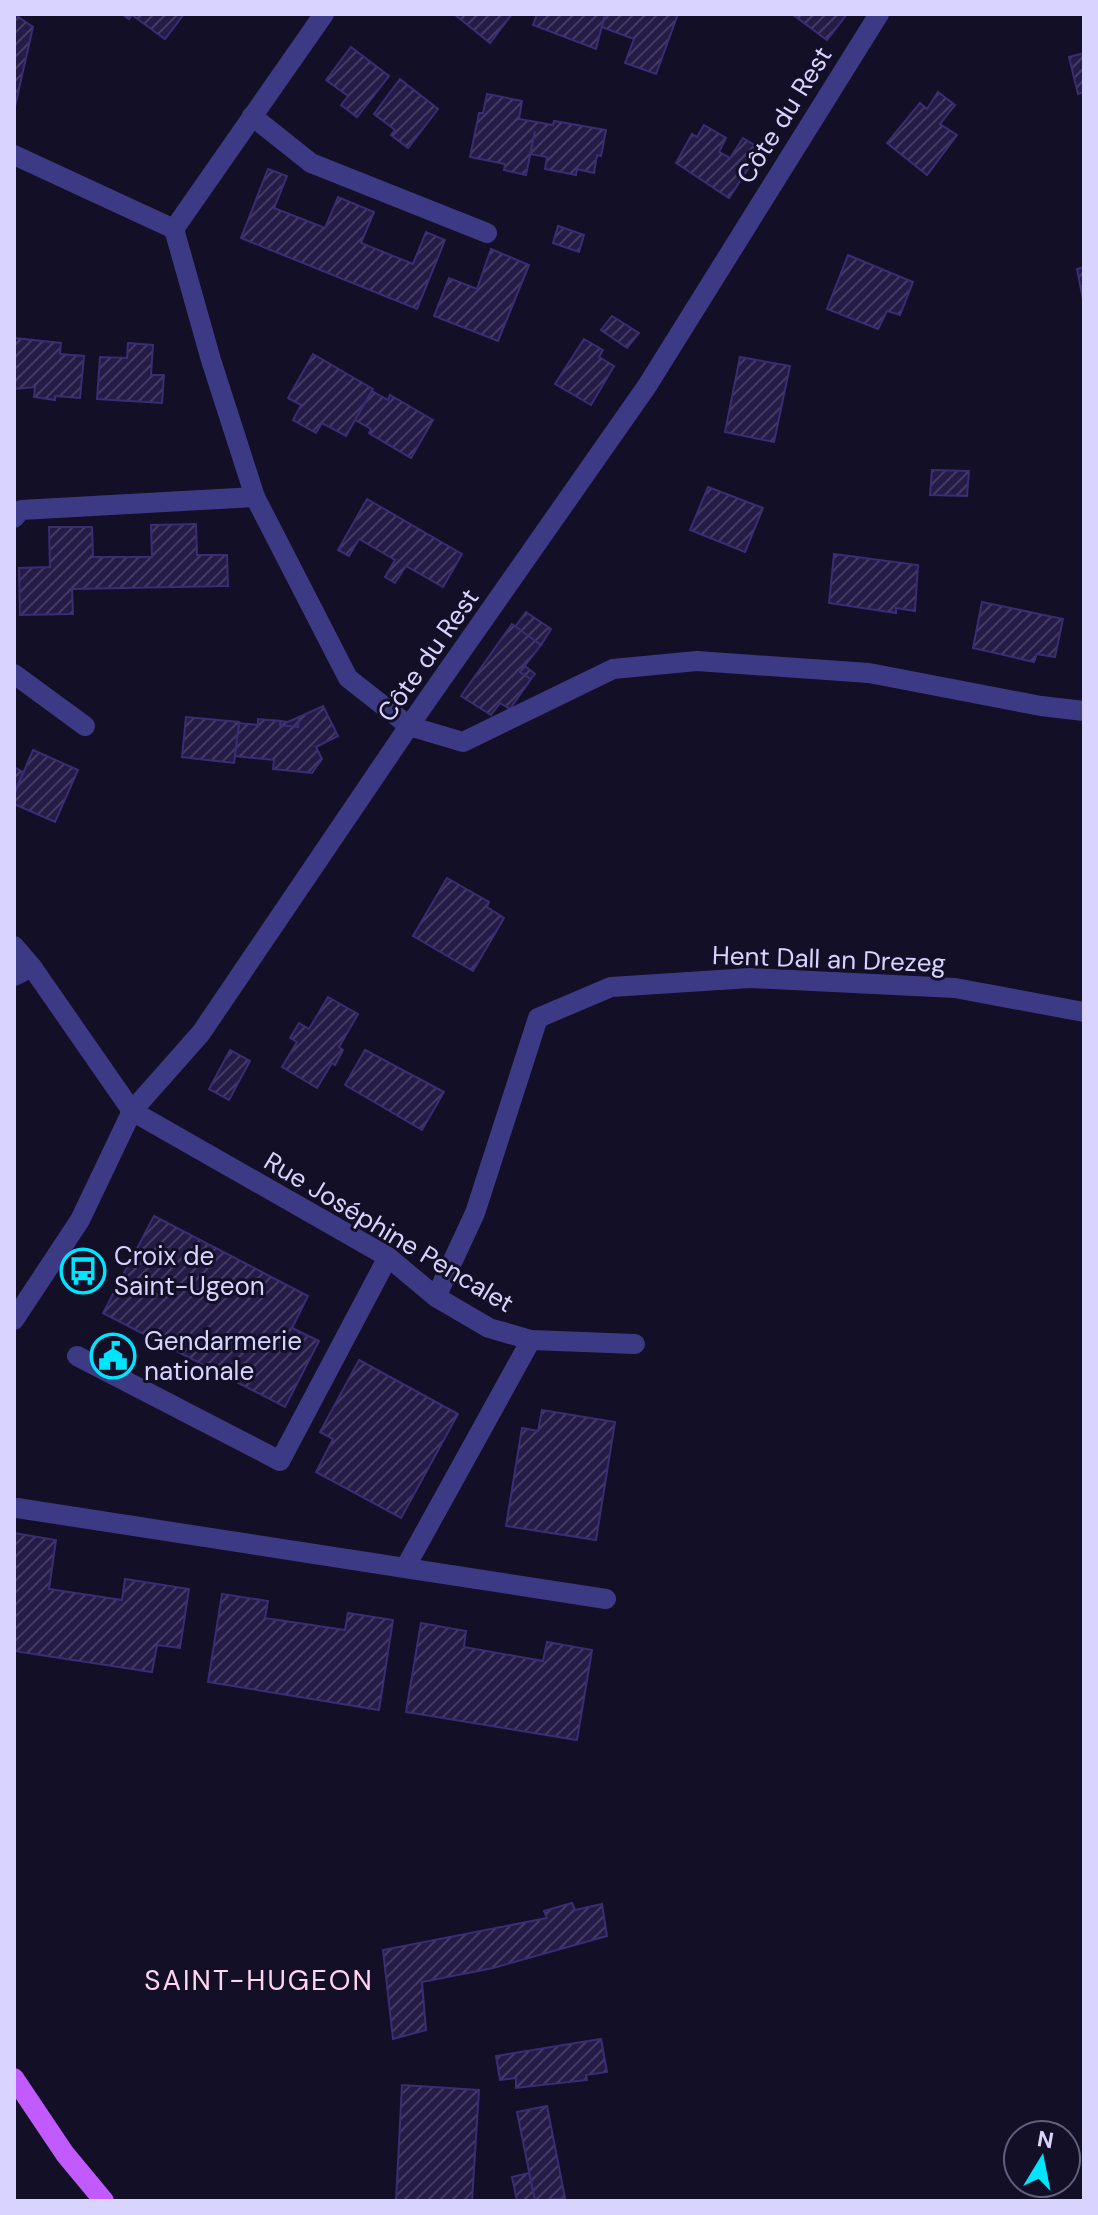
<svg xmlns="http://www.w3.org/2000/svg" width="1098" height="2215" font-family="'DM Sans',sans-serif">
  <style>
    .building { fill: url(#building-hatch); stroke: #3b2d73; stroke-width: 2 }
    .lines { fill: none; stroke-linecap: round; stroke-linejoin: round }
    .minor { stroke: #3d3a85; stroke-width: 20 }
    .major { stroke: #c25bff; stroke-width: 20 }
    .labels { text-anchor: middle; dominant-baseline: central; stroke-width: 6; stroke-linejoin: round; paint-order: stroke }
    .street-label { font-size: 26px; fill: #d9d4ff; stroke: #130f26 }
    .poi-label { font-size: 26px; fill: #d9d4ff; stroke: #130f26; text-anchor: start }
    .neighbourhood-label { font-size: 28px; letter-spacing: 2px; fill: #ffd6f0; stroke: #130f26 }
  </style>
  <defs>
    <pattern id="building-hatch" width="6" height="6" patternUnits="userSpaceOnUse" patternTransform="scale(2)"><rect width="6" height="6" fill="#241b47"/><path d="M-1 1l2-2M0 6l6-6M5 7l2-2" fill="none" stroke="#433b63"/></pattern>
  </defs>
  <rect width="100%" height="100%" fill="#130f26"/>
  <g class="building">
    <path d="M14,14l19,13 -19,84z"/>
    <path d="M122,14h62l-19,25 -33,-24 -3,4z"/>
    <path d="M454,14h58l-22,29z"/>
    <path d="M537,14h68l-9,35 -63,-24z"/>
    <path d="M605,14h73l-22,60 -31,-11 9,-24 -32,-12z"/>
    <path d="M792,14h55l-20,26z"/>
    <path d="M351,47l38,29 -32,41 -16,-12 7,-9 -22,-16z"/>
    <path d="M1084,53v39l-6,2 -9,-37z"/>
    <path d="M400,79l38,30 -30,39 -17,-13 4,-5 -21,-16z"/>
    <path d="M938,92l17,13 -15,19 17,11 -30,40 -40,-32 33,-40 7,6z"/>
    <path d="M487,94l35,7 -3,18 34,6 1,-4 52,9 -5,26 -4,-1 -3,18 -17,-4 -1,6 -31,-6 2,-12 -17,-3 5,-23 -9,44 -22,-5 1,-6 -35,-7 9,-44h4z"/>
    <path d="M704,125l22,13 -7,14 11,6 13,-20 18,11 -32,49 -53,-35 16,-29 5,3z"/>
    <path d="M268,169l19,7 -13,32 51,20 13,-31 36,15 -13,31 52,21 13,-32 19,8 -28,69 -176,-71z"/>
    <path d="M558,226l26,9 -5,17 -26,-9z"/>
    <path d="M491,249l38,16 -31,76 -64,-25 15,-38 28,11z"/>
    <path d="M848,255l65,27 -13,33 -13,-4 -9,18 -51,-20z"/>
    <path d="M1084,267v33h-1l-6,-31z"/>
    <path d="M612,316l27,17 -12,15 -26,-18z"/>
    <path d="M14,338l47,5 -1,11 24,2 -4,42 -25,-2v4l-21,-3 1,-10 -21,2z"/>
    <path d="M584,339l19,11 -4,7 15,9 -23,39 -36,-21z"/>
    <path d="M128,343l25,2 -2,30h13l-2,28 -65,-4 3,-42 27,1z"/>
    <path d="M313,354l60,35 -27,47 -24,-13 -6,10 -23,-13 8,-15 -13,-7z"/>
    <path d="M740,357l50,9 -16,76 -49,-10z"/>
    <path d="M372,391l16,9 2,-5 43,25 -22,38 -42,-25 2,-4 -16,-9z"/>
    <path d="M932,470l37,1 -2,25 -37,-1z"/>
    <path d="M708,487l55,21 -18,44 -55,-22z"/>
    <path d="M367,499l95,55 -19,33 -37,-21 -11,17 -10,-6 10,-17 -36,-21 -10,17 -11,-6z"/>
    <path d="M196,524l1,31h30l1,31 -156,3 1,25 -53,1 -1,-47 31,-1 -1,-40h43l1,30h59l-1,-32z"/>
    <path d="M834,554l84,11 -3,46 -19,-3v5l-67,-10z"/>
    <path d="M982,602l81,17 -8,38 -18,-3 -3,8 -61,-14z"/>
    <path d="M526,612l25,17 -10,16 -26,-18z"/>
    <path d="M512,624l29,21 -21,27 11,7 -21,30 -10,-6 -9,12 -30,-19z"/>
    <path d="M525,666l10,8 -4,5 -11,-7z"/>
    <path d="M323,706l15,30 -22,11 6,12 -10,14 -39,-4 1,-9 -39,-4 4,-33 19,2v-6l23,2 -1,4 18,2 1,-10z"/>
    <path d="M186,717l53,5 -5,41 -52,-6z"/>
    <path d="M299,717l-1,10 -18,-2 1,-4 7,1z"/>
    <path d="M33,750l45,20 -23,52 -41,-18v-9z"/>
    <path d="M14,767l9,5 -9,23z"/>
    <path d="M447,878l42,24 -2,5 17,11 -31,53 -60,-35z"/>
    <path d="M328,997l30,17 -19,33 4,3 -8,15 -3,-2 -15,25 -35,-21 15,-25 -7,-4 9,-15 10,6z"/>
    <path d="M230,1050l20,11 -21,39 -20,-11z"/>
    <path d="M365,1050l79,42 -22,38 -77,-45z"/>
    <path d="M154,1216l154,80 -16,32 27,13 -34,66 -182,-94z"/>
    <path d="M359,1360l99,54 -57,104 -85,-46 17,-33 -13,-7z"/>
    <path d="M542,1410l73,12 -19,118 -90,-14 16,-98 16,3z"/>
    <path d="M14,1533l42,7 -7,49 73,11 3,-21 64,10 -9,59 -23,-3 -5,27 -138,-21z"/>
    <path d="M222,1594l46,7 -3,17 80,12 3,-17 45,7 -14,90 -171,-28z"/>
    <path d="M421,1623l45,8 -2,16 79,14 4,-19 45,8 -15,90 -171,-28z"/>
    <path d="M572,1903l3,7 27,-6 5,32 -114,32 -71,14 4,48 -33,9 -10,-89 164,-32 -3,-7z"/>
    <path d="M601,2039l6,33 -21,3 1,5 -71,8v-10l-16,2 -4,-24z"/>
    <path d="M402,2085l77,5 -7,111h-76z"/>
    <path d="M547,2106l18,92 -30,3 -18,-89z"/>
    <path d="M529,2173l6,28h-18l-5,-24z"/>
  </g>
  <g class="lines">
    <g class="minor">
      <path d="M324,14l-150,215 37,131 44,137 93,181 61,48 54,16 150,-73 84,-8 172,12 172,33 43,5"/>
      <path d="M252,116l59,47 176,70"/>
      <path d="M14,155l160,74"/>
      <path d="M14,518l7,-8 234,-13"/>
      <path d="M14,674l71,52"/>
      <path d="M14,946l18,21"/>
      <path d="M14,976l18,-9 100,144 256,146 48,40 53,31 42,12 104,4"/>
      <path d="M436,1297l39,-84 63,-195 73,-31 139,-9 205,10 129,24"/>
      <path d="M14,1320l66,-100 52,-109 69,-78 208,-307 238,-340 232,-372"/>
      <path d="M77,1356l203,105 108,-204"/>
      <path d="M17,1508l388,60 126,-228"/>
      <path d="M405,1568l201,31"/>
    </g>
    <path class="major" d="M14,2078l51,76 39,47"/>
  </g>
  <defs>
    <g id="bus-ring" transform="scale(2.3)"><circle r="9.5" fill="#130f26" stroke="#00e5ff" stroke-width="1.5"/><path d="M-5-6H5V4H4V6H2V4H-2V6H-4V4H-5ZM-3.5-4V0h7V-4ZM-3.5 1.2v1.5H-2V1.2ZM2 1.2v1.5H3.5V1.2Z" fill="#00e5ff"/></g>
    <g id="civic-ring" transform="scale(2.3)"><circle r="9.5" fill="#130f26" stroke="#00e5ff" stroke-width="1.5"/><path d="M-.6-6.5H3V-4.5H.6V-3L4-1V1h2V6H-6V1h2V-1L-.6-3ZM-1.2 2.5V6h2.4V2.5Z" fill="#00e5ff"/></g>
  </defs>
  <g fill-rule="evenodd">
    <use href="#bus-ring" x="83" y="1271"/>
    <use href="#civic-ring" x="113" y="1356"/>
  </g>
  <g class="labels">
    <g class="street-label">
      <text transform="translate(784 115) rotate(-58)">Côte du Rest</text>
      <text transform="translate(428 655) rotate(-55)">Côte du Rest</text>
      <text transform="translate(829 959) rotate(2)">Hent Dall an Drezeg</text>
      <text transform="translate(389 1232) rotate(31)">Rue Joséphine Pencalet</text>
    </g>
    <g class="poi-label">
      <text x="114" y="1256">Croix de<tspan x="114" dy="30">Saint-Ugeon</tspan></text>
      <text x="144" y="1341">Gendarmerie<tspan x="144" dy="30">nationale</tspan></text>
    </g>
    <g class="neighbourhood-label">
      <text x="259" y="1980">SAINT-HUGEON</text>
    </g>
  </g>
  <rect width="1098" height="2215" fill="none" stroke="#d9d4ff" stroke-width="32"/>
  <g transform="translate(1042 2159) rotate(10)"><circle r="38" fill="#130f26" stroke="#625e7d" stroke-width="2"/>
  <path d="M0-6L14 30L0 20L-14 30Z" fill="#00e5ff"/>
  <text y="-12" font-size="22" font-weight="bold" text-anchor="middle" fill="#d9d4ff">N</text>
  </g>
</svg>
